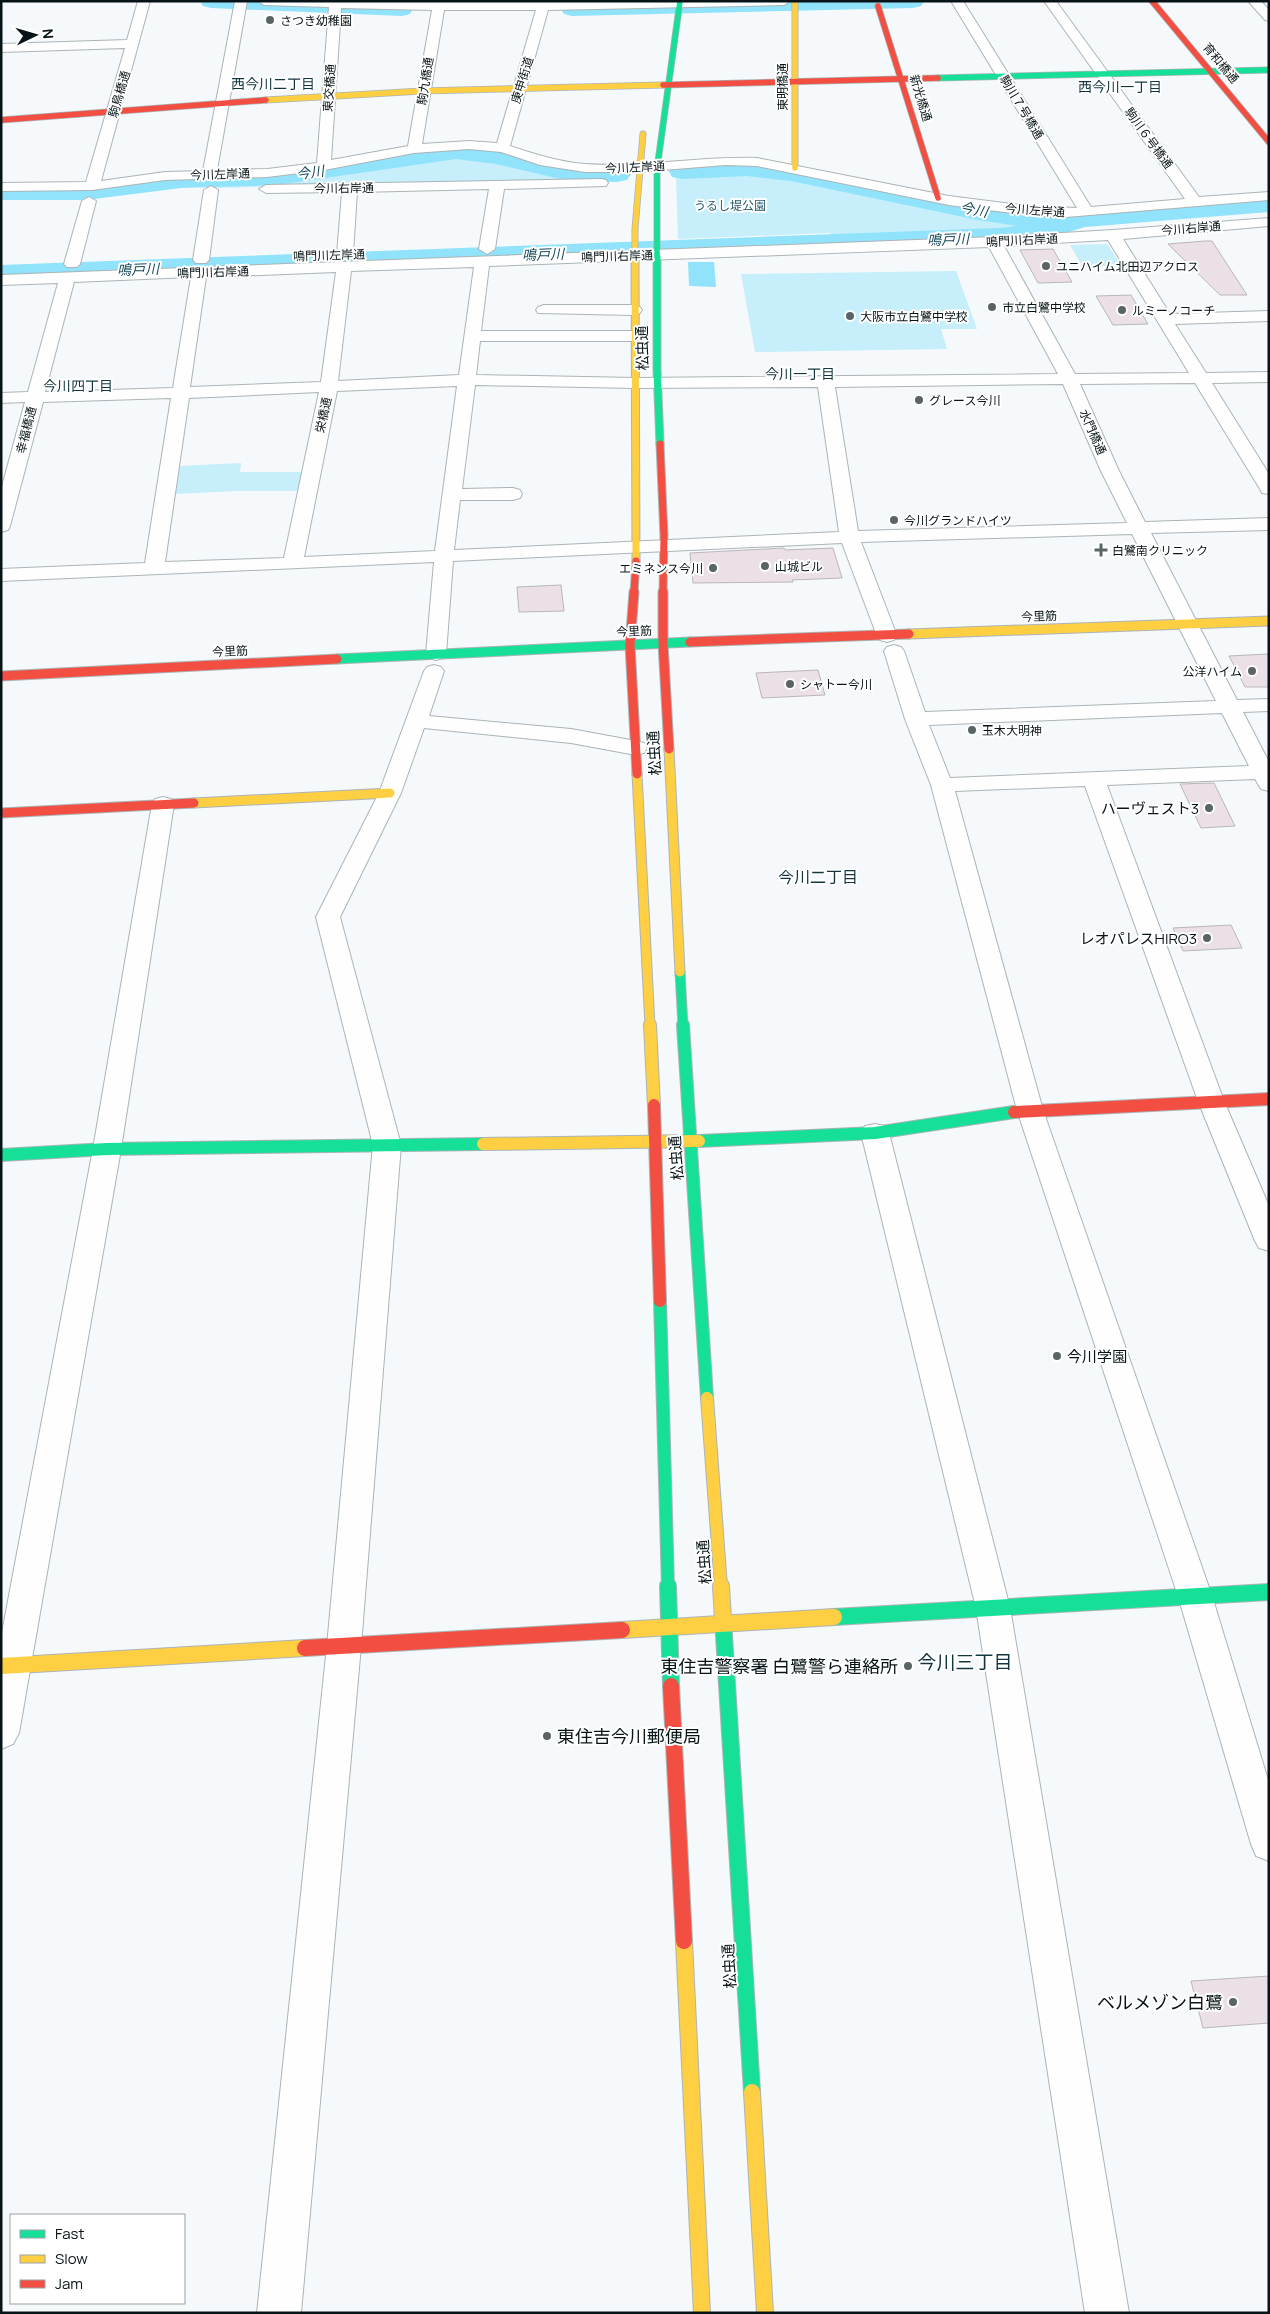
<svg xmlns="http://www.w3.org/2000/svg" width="1270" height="2314" font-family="Manrope,'Noto Sans JP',sans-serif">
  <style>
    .green { fill: #c6eefb }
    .water { fill: #90e3fb }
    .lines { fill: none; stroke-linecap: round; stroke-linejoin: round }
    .river { fill: #90e3fb; fill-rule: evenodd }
    .building { fill: #ebe0e8; stroke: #bab6ba }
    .street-casing { stroke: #abb4b7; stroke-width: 2 }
    .fast-far4-casing { stroke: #abb4b7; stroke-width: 7 }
    .fast-far3-casing { stroke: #abb4b7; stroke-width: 9 }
    .fast-far2-casing { stroke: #abb4b7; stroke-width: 11 }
    .fast-far1-casing { stroke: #abb4b7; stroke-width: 14 }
    .fast-casing { stroke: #abb4b7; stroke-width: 18 }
    .slow-far4-casing { stroke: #abb4b7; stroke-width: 7 }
    .slow-far3-casing { stroke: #abb4b7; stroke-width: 9 }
    .slow-far2-casing { stroke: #abb4b7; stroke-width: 11 }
    .slow-far1-casing { stroke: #abb4b7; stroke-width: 14 }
    .slow-casing { stroke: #abb4b7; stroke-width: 18 }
    .jam-far4-casing { stroke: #abb4b7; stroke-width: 7 }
    .jam-far3-casing { stroke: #abb4b7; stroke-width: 9 }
    .jam-far2-casing { stroke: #abb4b7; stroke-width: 11 }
    .jam-far1-casing { stroke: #abb4b7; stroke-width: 14 }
    .jam-casing { stroke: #abb4b7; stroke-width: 18 }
    .street { fill: #fefefe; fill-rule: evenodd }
    .fast-far4 { stroke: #16e098; stroke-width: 5.5 }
    .fast-far3 { stroke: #16e098; stroke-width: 7 }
    .fast-far2 { stroke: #16e098; stroke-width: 9 }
    .fast-far1 { stroke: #16e098; stroke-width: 12 }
    .fast { stroke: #16e098; stroke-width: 16 }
    .slow-far4 { stroke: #ffcf43; stroke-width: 5.5 }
    .slow-far3 { stroke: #ffcf43; stroke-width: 7 }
    .slow-far2 { stroke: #ffcf43; stroke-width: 9 }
    .slow-far1 { stroke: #ffcf43; stroke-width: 12 }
    .slow { stroke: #ffcf43; stroke-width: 16 }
    .jam-far4 { stroke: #f24e42; stroke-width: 5.5 }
    .jam-far3 { stroke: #f24e42; stroke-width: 7 }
    .jam-far2 { stroke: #f24e42; stroke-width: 9 }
    .jam-far1 { stroke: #f24e42; stroke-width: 12 }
    .jam { stroke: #f24e42; stroke-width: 16 }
    .poi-dot { fill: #5a6467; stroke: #fff; stroke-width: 2 }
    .labels { text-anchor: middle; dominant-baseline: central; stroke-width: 4; stroke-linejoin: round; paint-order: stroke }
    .far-poi-label { font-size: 12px; fill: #061317; stroke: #fff; text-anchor: start }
    .far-street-label { font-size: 12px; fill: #061317; stroke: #fff }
    .far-park-label { font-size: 12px; fill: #2a5c6a; stroke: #fff }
    .far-neighbourhood-label { font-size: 14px; fill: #12353f; stroke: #fff }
    .far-water-label { font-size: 14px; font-style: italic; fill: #174a58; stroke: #fff }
    .street-label { font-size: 15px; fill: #061317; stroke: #fff }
    .poi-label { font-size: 15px; fill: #061317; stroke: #fff; text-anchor: end }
    .neighbourhood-label { font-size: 16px; fill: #12353f; stroke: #fff }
    .near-poi-label { font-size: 18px; fill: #061317; stroke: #fff; text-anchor: end }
    .near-neighbourhood-label { font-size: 19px; fill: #12353f; stroke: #fff }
  </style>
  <rect width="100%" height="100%" fill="#f5f9fb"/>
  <g class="green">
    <path d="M464,156c41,0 76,18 116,23v2l-367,7 1,-5 80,-2 122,-20z"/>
    <path d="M737,173l32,1 211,42 37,5 38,2 -31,7 -27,3 -164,6 -3,-6 -152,6 -2,-62z"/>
    <path d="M1107,244l14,21 -38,2 -13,-22z"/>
    <path d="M956,271l21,58h-36l6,20 -192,3 -14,-78z"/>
    <path d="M241,463l-1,9h63l-6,19h-61l-61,3 4,-28z"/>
  </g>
  <path class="water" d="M688,262h26l2,25 -27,-1z"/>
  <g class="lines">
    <g class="river">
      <path d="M200,1h180l30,3 3,5 -3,5 -8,2 -191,-8 -8,-2z"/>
      <path d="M611,1h313l-3,5 -8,2 -341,8 -8,-2 -3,-5 3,-5z"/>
      <path d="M456,143c39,2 75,17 113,22 19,3 39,-1 58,3l4,6 -4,6 -10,2 -48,-1 -73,-17 -40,-5 -179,26 -96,3 -95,12h-85v-16h85l95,-12 96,-3z"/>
      <path d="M747,160l44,5 187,39 47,6 57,1 187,-15v16l-184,15 -39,12 -47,7 -998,37v-18l998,-37 19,-2 -40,-6 -187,-39 -44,-5 -65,3 -10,-2 -3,-6 3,-6 10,-2z"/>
    </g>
  </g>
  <g class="building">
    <path d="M1205,241h7l35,54h-27l-52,-51z"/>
    <path d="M1053,249l19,33 -34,1 -18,-33z"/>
    <path d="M1131,295l17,29 -35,1 -17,-29z"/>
    <path d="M784,548l1,2 48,-2 9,30 -50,2 1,2 -100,1 -3,-30z"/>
    <path d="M561,585l3,26 -45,1 -2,-25z"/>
    <path d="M1269,654v33h-24l-16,-31z"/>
    <path d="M818,670l7,25 -63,3 -6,-25z"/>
    <path d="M1214,783l21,43 -34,2 -21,-44z"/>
    <path d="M1231,925l11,23 -59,3 -10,-23z"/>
    <path d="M1269,1976v47l-66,5 -12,-47z"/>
  </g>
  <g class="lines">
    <g class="street-casing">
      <g id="street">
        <path d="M138,1h12l-49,180 64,-9 38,-1 32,-170h12l-30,169 50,-1 50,-6 12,-156 -65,-2 -6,-4h532l-6,4 -236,5 -38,136c25,8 49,16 75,18 57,4 115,-8 172,-6l192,38 78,10 50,2 -126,-207h12l128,206 94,-8 -141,-198h12l143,196 70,-5v8l-203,17 -39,-2 -78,-10 -192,-39 -32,-1 -87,7h-53l-45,-7 -39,-13 -32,-3 -55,4 -90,17 -57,7 -102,3 -73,10 -91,1v-8l85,-1 39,-134 -124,4v-8l126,-4zM341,8l91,2 -24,136 -77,14zM444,10h92l-39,133 -28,-2 -47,3z"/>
        <path d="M1248,1h13l8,9v11l-4,-1z"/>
        <path d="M601,179l5,1 2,3 -2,3 -102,3 -9,60 -8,5 -8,-5 10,-60 -132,3 -4,62 -3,3h-10l-3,-3 5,-62 -76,1 -7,-4 7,-4z"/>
        <path d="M211,186l7,4 -9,70 -3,3h-10l-3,-3 11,-70z"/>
        <path d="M89,197l7,4 -16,63 -3,3h-10l-3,-3 18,-63z"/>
        <path d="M1269,218v8l-146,13 47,75 99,-3v10l-94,3 31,49 63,-1v10l-57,1 57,91v20l-7,-1 -2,-4 -65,-106 -115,1 39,87 26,51 124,-4v12l-118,3 86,167 32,-1v12l-26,1 26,50v29l-8,-2 -6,-10 -148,6 117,316 45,105v45l-10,-3 -4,-7 -57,-140 -113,-315 -130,5 88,319 169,486 57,187v78l-13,-5 -5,-12 -73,-248 -161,-486 -86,-325 -26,-66 -21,-68 3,-4 7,-2 7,2 3,4 21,61 291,-11 -84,-167 -271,8 36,94 -3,4 -7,2 -7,-2 -3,-4 -35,-93 -389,18 -7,93 -3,4 -7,2 -7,-2 -3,-4 8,-92 -433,19v-12l144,-6 26,-165 -128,4 -33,124 -2,4 -7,2v-42l24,-88 -24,1v-10l27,-1 30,-109 -57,2v-10l993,-38 119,-7zM1108,240l81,133 -114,1 -71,-128zM989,247l69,127 -423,4 -159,-3 4,-34h154l6,-2 2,-3 -2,-3 -6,-2h-153l8,-65zM474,267l-15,108 -121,6 13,-110zM336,272l-15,110 -131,5 16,-110zM191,277l-18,111 -128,4 29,-110zM1063,384l38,87 26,52 -269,8 -23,-144zM475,385l160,3 183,-1 21,145 -385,18 6,-50h53l7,-2 2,-4 -2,-4 -7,-2 -51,1zM457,386l-22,165 -131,6 33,-166zM319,392l-35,166 -119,4 24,-164zM1222,713l27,53 -299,12 -21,-53z"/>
        <path d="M544,305h90l6,2 2,3 -2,3 -6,2 -96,-2 -2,-3 2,-3z"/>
        <path d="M434,665l7,2 3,4 -15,45 142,13 65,12 8,2 3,5 -3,5 -8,2 -65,-12 -147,-15 -23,65 -61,124 61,228 -40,501 -60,667h-44l70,-667 46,-501 -57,-228 63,-124 45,-122 3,-4z"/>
        <path d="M163,797l8,2 3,5 -53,345 -102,584 -6,11 -12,5v-111l92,-489 59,-345 3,-5z"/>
        <path d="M875,1124l10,2 4,7 121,475 119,705h-44l-109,-705 -115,-475 4,-7z"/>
      </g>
    </g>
    <g class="fast-far4-casing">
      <g id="fast-far4">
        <path d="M938,78l331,-8"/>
        <path d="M657,259v-90l23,-168"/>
      </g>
    </g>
    <g class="fast-far3-casing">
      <path id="fast-far3" d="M657,257v112l3,75"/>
    </g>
    <g class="fast-far2-casing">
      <g id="fast-far2">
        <path d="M337,659l353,-17"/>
        <path d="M680,972l3,54"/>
      </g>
    </g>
    <g class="fast-far1-casing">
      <g id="fast-far1">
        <path d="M683,1025l24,373"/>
        <path d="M699,1141l176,-8 139,-21"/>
        <path d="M1,1155l106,-6 376,-5"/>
        <path d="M660,1301l8,286"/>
      </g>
    </g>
    <g class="fast-casing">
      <g id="fast">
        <path d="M668,1586l3,100"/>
        <path d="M834,1617l435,-25"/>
        <path d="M723,1619l29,473"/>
      </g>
    </g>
    <g class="slow-far4-casing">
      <g id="slow-far4">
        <path d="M795,1v167"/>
        <path d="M266,100l156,-9 241,-6"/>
        <path d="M635,259v-30l8,-95"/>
      </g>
    </g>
    <g class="slow-far3-casing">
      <path id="slow-far3" d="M635,257l1,304"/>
    </g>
    <g class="slow-far2-casing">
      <g id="slow-far2">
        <path d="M909,634l360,-13"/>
        <path d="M669,749l11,223"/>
        <path d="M637,774l13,252"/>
        <path d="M194,803l196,-10"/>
      </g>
    </g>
    <g class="slow-far1-casing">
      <g id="slow-far1">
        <path d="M650,1025l4,80"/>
        <path d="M483,1144l216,-3"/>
        <path d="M707,1398l14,189"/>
      </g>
    </g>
    <g class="slow-casing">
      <g id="slow">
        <path d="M721,1586l2,33"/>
        <path d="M622,1630l212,-13"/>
        <path d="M1,1666l304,-18"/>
        <path d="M684,1941l18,372"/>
        <path d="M752,2092l13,221"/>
      </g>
    </g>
    <g class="jam-far4-casing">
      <g id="jam-far4">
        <path d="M1152,1l117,141"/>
        <path d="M878,6l60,192"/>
        <path d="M663,85l275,-7"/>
        <path d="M1,120l265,-20"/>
      </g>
    </g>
    <g class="jam-far3-casing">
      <g id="jam-far3">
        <path d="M660,444l4,92 -1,57"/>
        <path d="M634,593l2,-32"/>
      </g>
    </g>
    <g class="jam-far2-casing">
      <g id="jam-far2">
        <path d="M634,592l-4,53 7,129"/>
        <path d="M663,592v51l6,106"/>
        <path d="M690,642l219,-8"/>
        <path d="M1,676l336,-17"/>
        <path d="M1,813l193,-10"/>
      </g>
    </g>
    <g class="jam-far1-casing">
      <g id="jam-far1">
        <path d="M654,1105l6,196"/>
        <path d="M1014,1112l255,-13"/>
      </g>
    </g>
    <g class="jam-casing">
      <g id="jam">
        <path d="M305,1648l317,-18"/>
        <path d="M671,1686l13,255"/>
      </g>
    </g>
    <use href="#street" class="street"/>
    <use href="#fast-far4" class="fast-far4"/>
    <use href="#fast-far3" class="fast-far3"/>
    <use href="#fast-far2" class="fast-far2"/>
    <use href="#fast-far1" class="fast-far1"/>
    <use href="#fast" class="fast"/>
    <use href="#slow-far4" class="slow-far4"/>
    <use href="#slow-far3" class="slow-far3"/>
    <use href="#slow-far2" class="slow-far2"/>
    <use href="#slow-far1" class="slow-far1"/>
    <use href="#slow" class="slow"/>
    <use href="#jam-far4" class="jam-far4"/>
    <use href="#jam-far3" class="jam-far3"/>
    <use href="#jam-far2" class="jam-far2"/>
    <use href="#jam-far1" class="jam-far1"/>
    <use href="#jam" class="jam"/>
  </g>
  <g class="poi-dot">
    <circle cx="270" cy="20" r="5"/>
    <circle cx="1046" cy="266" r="5"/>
    <circle cx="992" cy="307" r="5"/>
    <circle cx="1122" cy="310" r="5"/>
    <circle cx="850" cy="316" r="5"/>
    <circle cx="919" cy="400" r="5"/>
    <circle cx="894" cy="520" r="5"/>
    <path d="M1098.5 542.5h5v5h5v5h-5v5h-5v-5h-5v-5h5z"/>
    <circle cx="765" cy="566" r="5"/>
    <circle cx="713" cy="568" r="5"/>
    <circle cx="1252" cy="671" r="5"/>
    <circle cx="790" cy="684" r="5"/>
    <circle cx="972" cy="730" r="5"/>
    <circle cx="1209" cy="808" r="5"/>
    <circle cx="1207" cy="938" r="5"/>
    <circle cx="1057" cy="1356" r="5"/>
    <circle cx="908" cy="1666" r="5"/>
    <circle cx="547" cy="1736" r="5"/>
    <circle cx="1233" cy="2002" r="5"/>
  </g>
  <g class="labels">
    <g class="far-poi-label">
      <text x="280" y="20">さつき幼稚園</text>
      <text x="1056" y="266">ユニハイム北田辺アクロス</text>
      <text x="1002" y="307">市立白鷺中学校</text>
      <text x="1132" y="310">ルミーノコーチ</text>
      <text x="860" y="316">大阪市立白鷺中学校</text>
      <text x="929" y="400">グレース今川</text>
      <text x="904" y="520">今川グランドハイツ</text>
      <text x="1112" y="550">白鷺南クリニック</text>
      <text x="775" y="566">山城ビル</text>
      <text x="703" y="568" text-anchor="end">エミネンス今川</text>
      <text x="1242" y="671" text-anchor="end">公洋ハイム</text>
      <text x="800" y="684">シャトー今川</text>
      <text x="982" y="730">玉木大明神</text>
    </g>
    <g class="far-street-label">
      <text transform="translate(1221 63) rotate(50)">育和橋通</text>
      <text transform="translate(522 80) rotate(-73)">庚申街道</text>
      <text transform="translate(425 81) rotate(-81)">駒九橋通</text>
      <text transform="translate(782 87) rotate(-90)">東明橋通</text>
      <text transform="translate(329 88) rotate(-86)">東交橋通</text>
      <text transform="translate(119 94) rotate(-74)">駒鳥橋通</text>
      <text transform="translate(921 98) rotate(73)">新光橋通</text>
      <text transform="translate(1022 107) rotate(59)">駒川７号橋通</text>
      <text transform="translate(1149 138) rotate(54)">駒川６号橋通</text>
      <text transform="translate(635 167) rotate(-3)">今川左岸通</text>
      <text transform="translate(220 174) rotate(-2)">今川左岸通</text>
      <text transform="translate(344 188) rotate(-1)">今川右岸通</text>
      <text transform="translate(1035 210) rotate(4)">今川左岸通</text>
      <text transform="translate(1191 228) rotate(-5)">今川右岸通</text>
      <text transform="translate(1022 240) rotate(-3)">鳴門川右岸通</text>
      <text transform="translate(329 255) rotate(-2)">鳴門川左岸通</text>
      <text transform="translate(617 256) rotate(-2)">鳴門川右岸通</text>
      <text transform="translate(213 272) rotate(-2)">鳴門川右岸通</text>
      <text transform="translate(323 415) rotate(-78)">栄橋通</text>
      <text transform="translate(26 430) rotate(-76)">幸福橋通</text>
      <text transform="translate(1093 432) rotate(66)">水門橋通</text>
      <text transform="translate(1039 616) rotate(-2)">今里筋</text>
      <text transform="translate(634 631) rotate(-3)">今里筋</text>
      <text transform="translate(230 651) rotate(-3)">今里筋</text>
    </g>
    <g class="far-park-label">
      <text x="730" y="205">うるし堤公園</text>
    </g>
    <g class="far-neighbourhood-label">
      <text x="273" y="83">西今川二丁目</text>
      <text x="1120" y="86">西今川一丁目</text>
      <text x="800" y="373">今川一丁目</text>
      <text x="78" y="385">今川四丁目</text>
    </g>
    <g class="far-water-label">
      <text transform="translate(310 172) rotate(-8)">今川</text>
      <text transform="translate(974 209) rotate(11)">今川</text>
      <text transform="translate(948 239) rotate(-2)">鳴戸川</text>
      <text transform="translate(543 254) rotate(-2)">鳴戸川</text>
      <text transform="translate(138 269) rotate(-2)">鳴戸川</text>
    </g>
    <g class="street-label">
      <text transform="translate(642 348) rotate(-91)">松虫通</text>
      <text transform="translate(654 753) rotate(-93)">松虫通</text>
      <text transform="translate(676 1158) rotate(-94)">松虫通</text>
      <text transform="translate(704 1562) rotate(-94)">松虫通</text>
      <text transform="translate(729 1966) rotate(-93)">松虫通</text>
    </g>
    <g class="poi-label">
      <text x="1199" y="808">ハーヴェスト3</text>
      <text x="1197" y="938">レオパレスHIRO3</text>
      <text x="1067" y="1356" text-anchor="start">今川学園</text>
    </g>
    <g class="neighbourhood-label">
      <text x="818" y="877">今川二丁目</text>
    </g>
    <g class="near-poi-label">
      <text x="898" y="1666">東住吉警察署 白鷺警ら連絡所</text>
      <text x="557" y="1736" text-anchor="start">東住吉今川郵便局</text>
      <text x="1223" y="2002">ベルメゾン白鷺</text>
    </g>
    <g class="near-neighbourhood-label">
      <text x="965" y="1662">今川三丁目</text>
    </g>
  </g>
  <rect width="1270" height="2314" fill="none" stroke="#061317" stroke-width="5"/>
  <rect x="10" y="2214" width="175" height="90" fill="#ffffff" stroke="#9ba1a2"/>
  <rect x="20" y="2230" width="25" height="8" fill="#16e098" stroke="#9ba1a2"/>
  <text x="55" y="2239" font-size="15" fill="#061317">Fast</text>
  <rect x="20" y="2255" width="25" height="8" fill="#ffcf43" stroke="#9ba1a2"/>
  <text x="55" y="2264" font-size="15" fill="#061317">Slow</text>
  <rect x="20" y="2280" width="25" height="8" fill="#f24e42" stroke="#9ba1a2"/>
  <text x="55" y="2289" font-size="15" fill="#061317">Jam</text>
  <g transform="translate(35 35) rotate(85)" stroke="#ffffff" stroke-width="4" paint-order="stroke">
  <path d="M0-4L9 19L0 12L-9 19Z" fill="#061317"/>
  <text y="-8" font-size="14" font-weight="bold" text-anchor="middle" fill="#061317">N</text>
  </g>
</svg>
